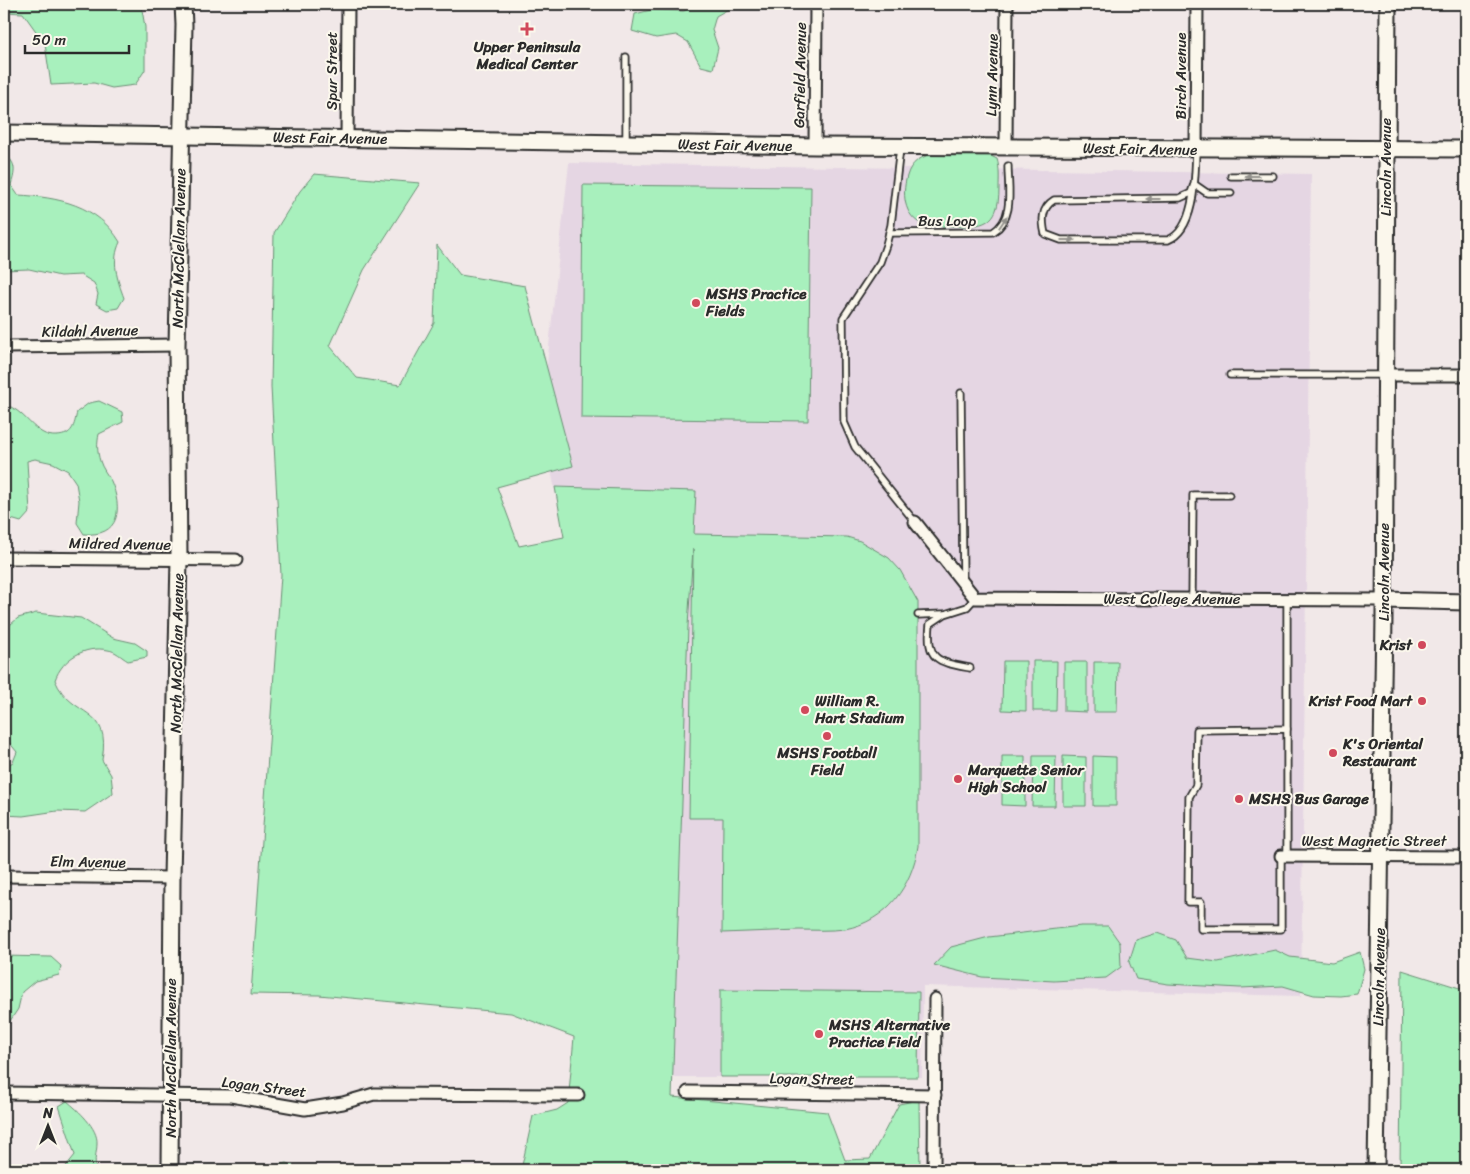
<svg xmlns="http://www.w3.org/2000/svg" width="1470" height="1174" font-family="Sriracha,sans-serif">
  <style>
    .built { fill: #e5d6e3 }
    .green { fill: #a8f0bd; stroke: #6a8e74 }
    .lines { fill: none; stroke-linecap: round; stroke-linejoin: round }
    .lane-casing { stroke: #2b2b2b; stroke-width: 9 }
    .street-casing { stroke: #2b2b2b; stroke-width: 15 }
    .secondary-casing { stroke: #2b2b2b; stroke-width: 19 }
    .lane { stroke: #fbf7ec; stroke-width: 5.5 }
    .street { stroke: #fbf7ec; stroke-width: 11 }
    .secondary { stroke: #fbf7ec; stroke-width: 15 }
    .oneway { fill: #93918c }
    .poi-dot { fill: #d1495b; stroke: #fbf7ec; stroke-width: 2 }
    .labels { text-anchor: middle; dominant-baseline: central; stroke-width: 4; stroke-linejoin: round; paint-order: stroke }
    .poi-label { font-size: 15px; font-weight: bold; fill: #2b2b2b; stroke: #fbf7ec; text-anchor: start }
    .street-label { font-size: 15px; fill: #2b2b2b; stroke: #fbf7ec }
  </style>
  <rect width="100%" height="100%" fill="#f1e8e8"/>
  <filter id="ink" filterUnits="userSpaceOnUse"><feTurbulence type="fractalNoise" baseFrequency=".02" numOctaves="2"/><feDisplacementMap in="SourceGraphic" scale="10" xChannelSelector="R" yChannelSelector="G"/><feConvolveMatrix kernelMatrix="1 2 1 2 8 2 1 2 1" color-interpolation-filters="sRGB"/></filter>
  <g filter="url(#ink)">
    <path class="built" d="M569,163l742,11 -10,822 -378,-10 -1,91h-250l-131,-657z"/>
    <g class="green">
      <path d="M4,4h137l4,23v43l-10,15 -23,3 -18,-5 -43,2 -6,-41 -22,-31 -19,-1z"/>
      <path d="M692,4h45l-21,12 -4,14 6,18 -5,21 -12,-3 -13,-24 -12,-7 -20,3 -24,-7 3,-17 16,-4 33,1 8,-5z"/>
      <path d="M935,154l54,1 8,4c3,9 2,21 2,30 0,36 -16,38 -48,37 -7,0 -16,1 -23,0 -23,-5 -27,-30 -21,-50 4,-14 14,-20 28,-22z"/>
      <path d="M9,158c8,8 5,17 2,27l7,10c40,2 80,10 102,47 -9,19 -3,37 4,56l-6,10 -11,2 -11,-6 2,-10 -4,-11 -13,-8 -21,1 -31,-7 -25,1v-110z"/>
      <path d="M314,174l106,9 -56,87 -34,76 27,32 43,7 34,-62 3,-78 23,30 65,11 48,180 -76,21 22,59 45,-9 -9,-50 141,4 -2,43 153,3 13,4 29,17 11,12 18,32v244c-6,40 -31,75 -73,83 -15,2 -31,1 -46,1 -26,1 -51,2 -77,3l1,-115h-34l4,-269 -5,77 -16,471 155,15 18,48 25,-1 29,-55 20,-4 1,70h-399l12,-54 24,-6 11,-7 6,-66 -63,-24 -192,-18 -68,-1 30,-419 -10,-188 3,-154 26,-42z"/>
      <path d="M583,185l228,2 -3,234 -227,-3z"/>
      <path d="M99,401l23,11 1,10 -24,12c-2,10 -2,17 1,27 2,7 7,13 11,20 12,28 9,56 -27,53l-7,-11 2,-22 -3,-18 -8,-12 -15,-8 -18,-4 -8,2 3,51 -9,10 -17,-5v-112c21,3 30,33 53,31 16,-1 17,-10 20,-24l12,-9z"/>
      <path d="M36,613l45,5 32,20 22,5 12,8v6l-19,4c-7,-4 -12,-10 -20,-11 -23,-5 -46,9 -53,30 17,40 57,24 47,80l9,15 2,18 -28,19 -28,-1 -34,5 -19,-1v-48l9,-5 4,-10 -13,-16v-106l14,-12z"/>
      <path d="M1003,661h23v50l-24,-1z"/>
      <path d="M1033,661h24l-1,50h-23z"/>
      <path d="M1064,662h23v50l-23,-1z"/>
      <path d="M1094,662h24l-1,50h-23z"/>
      <path d="M1002,756h23v50l-23,-1z"/>
      <path d="M1033,756h23l-1,50h-23z"/>
      <path d="M1063,756l23,1v49h-23z"/>
      <path d="M1093,756l23,1v49h-23z"/>
      <path d="M1081,926h27l12,17 1,24 -15,11 -52,3 -72,-4 -48,-12 17,-18 38,-10z"/>
      <path d="M1157,933l19,7 11,18 31,4 57,-12 15,7 42,5 28,-10 4,17 -7,25 -16,2 -27,-1 -31,-9 -43,2 -72,-4 -32,-5 -7,-17 7,-22z"/>
      <path d="M4,956l47,1 10,9 -2,9 -24,6 -13,11 -4,17 -14,21z"/>
      <path d="M1402,970l64,20v180h-66z"/>
      <path d="M720,990l199,2 -1,85h-198z"/>
      <path d="M67,1101c11,9 31,27 30,42 0,11 -4,16 0,27h-34l12,-15 -16,-49z"/>
      <path d="M287,1163l18,7h-47z"/>
    </g>
    <g class="lines">
      <g class="lane-casing">
        <g id="lane">
          <path d="M626,57v85"/>
          <path d="M900,148l-9,77 -5,20 -6,17 -37,56 1,104 11,25 60,75"/>
          <path d="M1231,176h42"/>
          <path d="M1194,184l-3,9 -11,5 -126,2c-13,8 -12,21 -9,34l16,6h107c28,-11 27,-65 28,-91"/>
          <path d="M1194,184l13,9h24"/>
          <path d="M889,233l104,-1c22,-13 15,-44 15,-66"/>
          <path d="M1230,375h155"/>
          <path d="M961,393l2,188"/>
          <path d="M1192,599l1,-104h36"/>
          <path d="M918,615l25,-1"/>
          <path d="M970,668c-32,-6 -44,-7 -40,-44l15,-10 22,-7 8,-9"/>
          <path d="M1287,729v-129"/>
          <path d="M1281,856v73h-80v-27h-13l1,-105 7,-12 1,-55 90,-1v127"/>
        </g>
      </g>
      <g class="street-casing">
        <g id="street">
          <path d="M347,138l1,-134"/>
          <path d="M815,146l1,-142"/>
          <path d="M1006,147l1,-143"/>
          <path d="M1196,149l1,-145"/>
          <path d="M4,347l173,-2"/>
          <path d="M1386,375h80"/>
          <path d="M915,522l60,76 409,2"/>
          <path d="M4,558l232,2"/>
          <path d="M1281,856l185,1"/>
          <path d="M4,876l168,2"/>
          <path d="M688,1092l247,3"/>
          <path d="M4,1093l227,3 74,13 38,-6 31,-9 204,1"/>
          <path d="M934,1170l1,-171"/>
        </g>
      </g>
      <g class="secondary-casing">
        <g id="secondary">
          <path d="M4,133l811,13 651,3"/>
          <path d="M1384,600l82,2"/>
          <path d="M170,1170l2,-292 7,-319 -2,-214 7,-320 -1,-21"/>
          <path d="M1376,1170l8,-554 4,-612"/>
        </g>
      </g>
      <use href="#lane" class="lane"/>
      <use href="#street" class="street"/>
      <use href="#secondary" class="secondary"/>
    </g>
    <defs><path id="oneway-solid" d="M-6-.8H1V-3.2L6.5 0L1 3.2V.8H-6Z" transform="scale(1.25)"/></defs>
    <g class="oneway">
      <use href="#oneway-solid" transform="translate(1252 176) rotate(180)"/>
      <use href="#oneway-solid" transform="translate(1153 199) rotate(180)"/>
      <use href="#oneway-solid" transform="translate(1003 222) rotate(-57)"/>
      <use href="#oneway-solid" transform="translate(1068 240)"/>
    </g>
  </g>
  <g class="poi-dot">
    <path d="M524.5 21.5h5v5h5v5h-5v5h-5v-5h-5v-5h5z"/>
    <circle cx="696" cy="303" r="5"/>
    <circle cx="1422" cy="645" r="5"/>
    <circle cx="1422" cy="701" r="5"/>
    <circle cx="805" cy="710" r="5"/>
    <circle cx="827" cy="736" r="5"/>
    <circle cx="1333" cy="753" r="5"/>
    <circle cx="958" cy="779" r="5"/>
    <circle cx="1239" cy="799" r="5"/>
    <circle cx="819" cy="1034" r="5"/>
  </g>
  <g class="labels">
    <g class="poi-label">
      <text x="527" y="47" text-anchor="middle">Upper Peninsula<tspan x="527" dy="17">Medical Center</tspan></text>
      <text x="706" y="294">MSHS Practice<tspan x="706" dy="17">Fields</tspan></text>
      <text x="1412" y="645" text-anchor="end">Krist</text>
      <text x="815" y="701">William R.<tspan x="815" dy="17">Hart Stadium</tspan></text>
      <text x="1412" y="701" text-anchor="end">Krist Food Mart</text>
      <text x="1343" y="744">K's Oriental<tspan x="1343" dy="17">Restaurant</tspan></text>
      <text x="827" y="753" text-anchor="middle">MSHS Football<tspan x="827" dy="17">Field</tspan></text>
      <text x="968" y="770">Marquette Senior<tspan x="968" dy="17">High School</tspan></text>
      <text x="1249" y="799">MSHS Bus Garage</text>
      <text x="829" y="1025">MSHS Alternative<tspan x="829" dy="17">Practice Field</tspan></text>
    </g>
    <g class="street-label">
      <text transform="translate(332 71) rotate(-90)">Spur Street</text>
      <text transform="translate(800 75) rotate(-89)">Garfield Avenue</text>
      <text transform="translate(992 75) rotate(-89)">Lynn Avenue</text>
      <text transform="translate(1181 76) rotate(-90)">Birch Avenue</text>
      <text transform="translate(330 138) rotate(1)">West Fair Avenue</text>
      <text transform="translate(735 145) rotate(1)">West Fair Avenue</text>
      <text transform="translate(1140 149) rotate(1)">West Fair Avenue</text>
      <text transform="translate(1386 167) rotate(-90)">Lincoln Avenue</text>
      <text x="947" y="221">Bus Loop</text>
      <text transform="translate(179 248) rotate(-89)">North McClellan Avenue</text>
      <text transform="translate(90 331) rotate(-1)">Kildahl Avenue</text>
      <text transform="translate(120 544) rotate(1)">Mildred Avenue</text>
      <text transform="translate(1384 572) rotate(-90)">Lincoln Avenue</text>
      <text x="1172" y="599">West College Avenue</text>
      <text transform="translate(177 653) rotate(-89)">North McClellan Avenue</text>
      <text x="1374" y="841">West Magnetic Street</text>
      <text transform="translate(88 862) rotate(1)">Elm Avenue</text>
      <text transform="translate(1379 977) rotate(-89)">Lincoln Avenue</text>
      <text transform="translate(171 1058) rotate(-90)">North McClellan Avenue</text>
      <text transform="translate(812 1079) rotate(1)">Logan Street</text>
      <text transform="translate(264 1087) rotate(7)">Logan Street</text>
    </g>
  </g>
  <rect width="1470" height="1174" fill="none" stroke="#fbf7ec" stroke-width="20"/>
  <rect x="10" y="10" width="1450" height="1154" fill="none" stroke="#2b2b2b" stroke-width="2" filter="url(#ink)"/>
  <g transform="translate(48 1126)" stroke="#fbf7ec" stroke-width="4" paint-order="stroke">
  <path d="M0-4L9 19L0 12L-9 19Z" fill="#2b2b2b"/>
  <text y="-8" font-size="14" font-weight="bold" text-anchor="middle" fill="#2b2b2b">N</text>
  </g>
  <path d="M25 45v8h104v-8" fill="none" stroke="#2b2b2b" stroke-width="2.5"/>
  <text x="32" y="45" font-size="15" fill="#2b2b2b" stroke="#fbf7ec" stroke-width="4" paint-order="stroke">50 m</text>
</svg>
